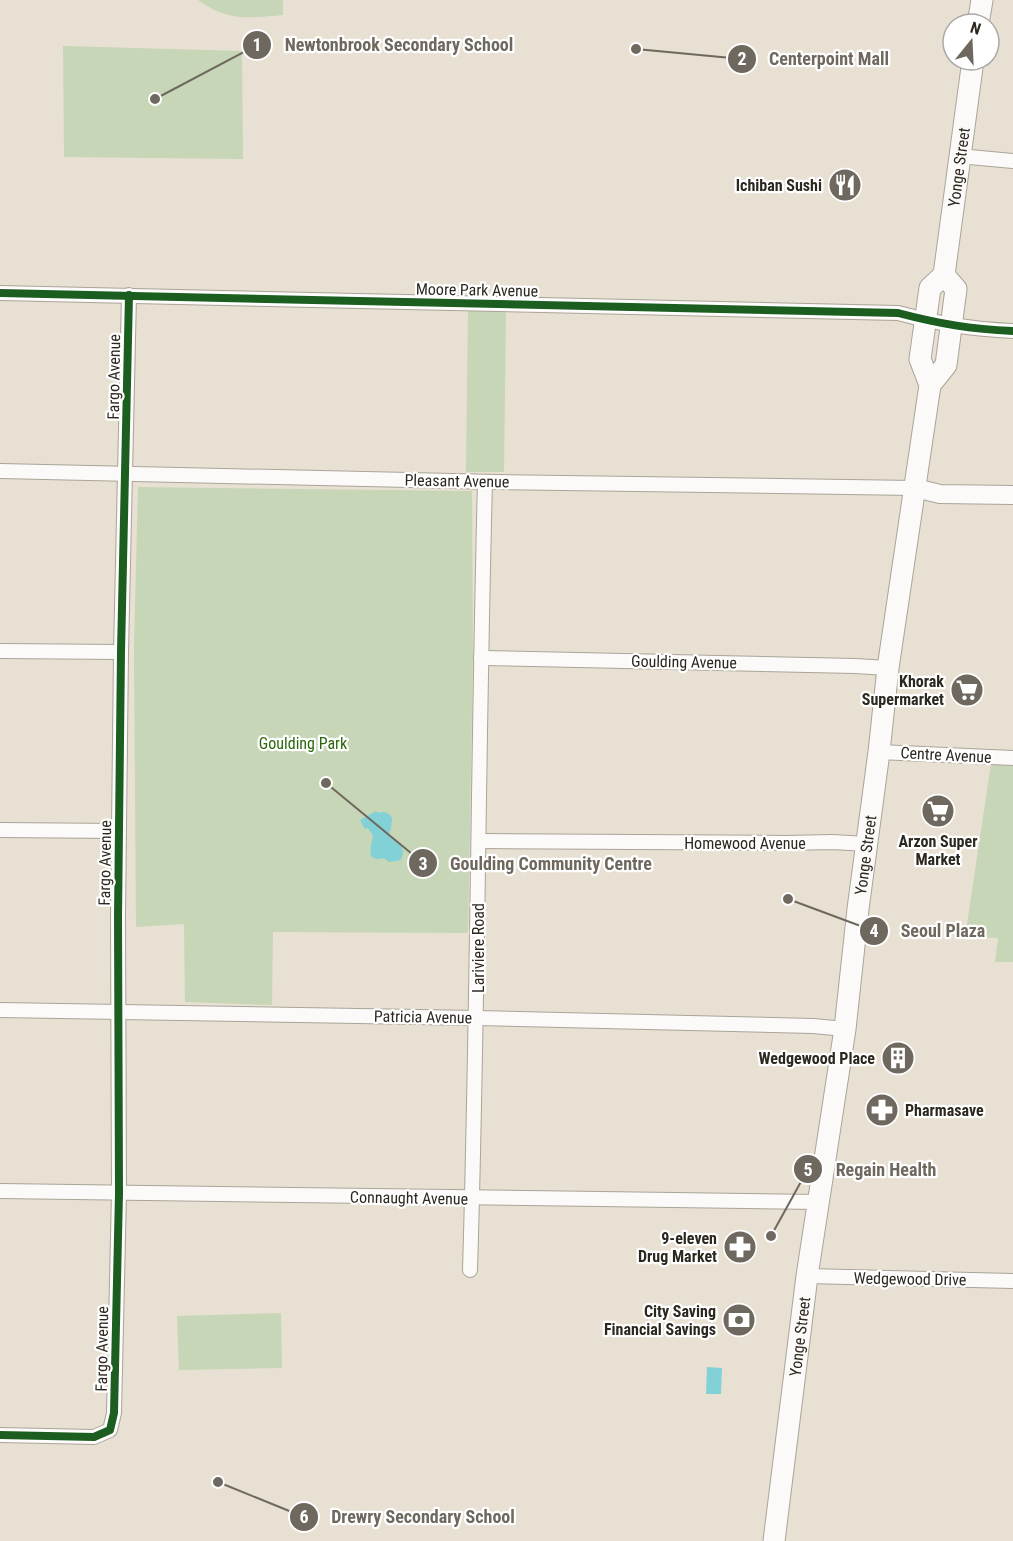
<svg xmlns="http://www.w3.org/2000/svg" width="1013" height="1541" font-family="'Roboto Condensed',sans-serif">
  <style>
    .green { fill: #c6d6b6 }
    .water { fill: #81d1d6 }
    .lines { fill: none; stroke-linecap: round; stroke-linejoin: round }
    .street-casing { stroke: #aaa499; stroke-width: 16 }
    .secondary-casing { stroke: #aaa499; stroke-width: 20 }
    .primary-casing { stroke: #aaa499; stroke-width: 23 }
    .street { stroke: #fcfaf8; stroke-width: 14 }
    .secondary { stroke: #fcfaf8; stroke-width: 18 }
    .primary { stroke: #fcfaf8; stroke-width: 21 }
    .cycleway-casing { stroke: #fff; stroke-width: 11 }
    .cycleway { stroke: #1b5e20; stroke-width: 8 }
    .labels { text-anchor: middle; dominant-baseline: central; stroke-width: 4.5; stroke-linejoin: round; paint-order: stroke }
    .street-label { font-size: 16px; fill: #2d281f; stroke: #fff }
    .poi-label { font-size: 16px; font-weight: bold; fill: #2d281f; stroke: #fff; text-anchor: end }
    .park-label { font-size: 16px; fill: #2b680b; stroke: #fff }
    .leader { fill: none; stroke: #6e685e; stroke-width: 2 }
    .callout-dot { fill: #6e685e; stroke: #fff; stroke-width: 2 }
    .mark-label { font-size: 18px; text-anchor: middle; font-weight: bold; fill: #fff }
    .callout-label { font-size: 18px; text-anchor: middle; font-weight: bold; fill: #6e685e; stroke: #fff; stroke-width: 4.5; stroke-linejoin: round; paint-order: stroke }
  </style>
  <rect width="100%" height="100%" fill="#e8e0d2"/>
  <g class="green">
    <path d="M198,0h85v15c-35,3 -55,7 -85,-15z"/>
    <path d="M63,46l179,5 1,108 -179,-2z"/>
    <path d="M468,308l38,1 -2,163h-38z"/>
    <path d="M138,487l334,4 1,166 -5,276 -195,-1 -1,73 -87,-3 -1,-78 -48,3 -2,-280z"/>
    <path d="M991,764l22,1v197h-18l3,-24 -33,-1z"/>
    <path d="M281,1313l1,55 -103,2 -2,-54z"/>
  </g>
  <g class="water">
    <path d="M376,811l2,2c6,-2 10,-1 14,5 -1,22 -9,12 10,29l1,6 -2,7 -12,2 -5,-4c-19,5 -13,-11 -11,-22l-5,-8 -3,1 -5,-9z"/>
    <path d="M707,1367l15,1 -1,26h-15z"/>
  </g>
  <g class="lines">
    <g class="street-casing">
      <g id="street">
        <path d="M959,156l54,5"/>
        <path d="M0,293l898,20c42,11 72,16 115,18"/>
        <path d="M0,471l498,11 417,6"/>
        <path d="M0,651l121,1"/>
        <path d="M481,658l374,8 33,2"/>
        <path d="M879,752l134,6"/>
        <path d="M0,830l119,1"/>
        <path d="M479,841l307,2 46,-1 35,2"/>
        <path d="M0,1010l477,8 336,8 32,3"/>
        <path d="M0,1191l819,11"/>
        <path d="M470,1270c8,-263 8,-525 15,-788"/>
        <path d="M807,1276l206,5"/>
        <path d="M0,1435l94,2 16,-7 4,-17 5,-220 -1,-276 3,-265 8,-357"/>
      </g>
    </g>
    <g class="secondary-casing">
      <path id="secondary" d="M915,488l25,6 73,1"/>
    </g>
    <g class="primary-casing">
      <g id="primary">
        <path d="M978,24l4,-24"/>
        <path d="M930,385l16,-20 10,-76 -12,-14"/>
        <path id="s1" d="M774,1541l33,-265 38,-247 13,-120 21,-157 9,-84 42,-283 -10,-26 10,-71 14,-13 29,-215"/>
      </g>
    </g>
    <use href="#street" class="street"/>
    <use href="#secondary" class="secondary"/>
    <use href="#primary" class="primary"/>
    <g class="cycleway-casing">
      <g id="cycleway">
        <path d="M0,293l898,20c42,11 72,16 115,18"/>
        <path d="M0,1435l94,2 16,-7 4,-17 5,-220 -1,-276 3,-265 8,-357"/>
      </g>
    </g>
    <use href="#cycleway" class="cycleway"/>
  </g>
  <defs>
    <g id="restaurant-disc" transform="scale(1.725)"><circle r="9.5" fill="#6e685e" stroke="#fff"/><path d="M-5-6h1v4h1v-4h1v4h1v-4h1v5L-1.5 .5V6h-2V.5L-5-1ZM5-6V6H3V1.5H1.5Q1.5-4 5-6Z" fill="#fff"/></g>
    <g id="supermarket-disc" transform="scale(1.725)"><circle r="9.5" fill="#6e685e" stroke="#fff"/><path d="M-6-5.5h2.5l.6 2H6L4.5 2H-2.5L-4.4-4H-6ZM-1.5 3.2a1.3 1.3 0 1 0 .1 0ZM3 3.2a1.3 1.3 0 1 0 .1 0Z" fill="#fff"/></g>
    <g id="building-disc" transform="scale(1.725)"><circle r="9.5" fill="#6e685e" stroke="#fff"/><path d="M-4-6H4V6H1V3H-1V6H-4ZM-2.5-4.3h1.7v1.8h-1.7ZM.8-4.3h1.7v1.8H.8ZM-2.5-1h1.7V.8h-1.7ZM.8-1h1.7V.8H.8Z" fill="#fff"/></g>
    <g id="pharmacy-disc" transform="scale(1.725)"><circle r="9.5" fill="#6e685e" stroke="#fff"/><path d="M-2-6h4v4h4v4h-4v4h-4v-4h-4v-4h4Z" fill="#fff"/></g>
    <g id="bank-disc" transform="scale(1.725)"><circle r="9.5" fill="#6e685e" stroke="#fff"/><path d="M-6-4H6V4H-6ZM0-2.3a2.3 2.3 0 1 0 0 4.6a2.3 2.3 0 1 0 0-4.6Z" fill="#fff"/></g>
  </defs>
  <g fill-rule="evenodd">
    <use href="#restaurant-disc" x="845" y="185"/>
    <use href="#supermarket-disc" x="967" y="690"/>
    <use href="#supermarket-disc" x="938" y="811"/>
    <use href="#building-disc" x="898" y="1058"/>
    <use href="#pharmacy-disc" x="882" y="1110"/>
    <use href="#pharmacy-disc" x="740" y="1247"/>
    <use href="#bank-disc" x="739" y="1320"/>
  </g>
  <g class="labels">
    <g class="street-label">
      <text stroke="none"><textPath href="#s1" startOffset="1394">Yonge Street</textPath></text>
      <text transform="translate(477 290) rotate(1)">Moore Park Avenue</text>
      <text transform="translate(114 377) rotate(-89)">Fargo Avenue</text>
      <text transform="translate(457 481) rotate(1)">Pleasant Avenue</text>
      <text transform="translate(684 662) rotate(1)">Goulding Avenue</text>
      <text transform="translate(946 755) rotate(3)">Centre Avenue</text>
      <text x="745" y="843">Homewood Avenue</text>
      <text stroke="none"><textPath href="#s1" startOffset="692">Yonge Street</textPath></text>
      <text transform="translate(105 863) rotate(-89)">Fargo Avenue</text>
      <text transform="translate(478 948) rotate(-90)">Lariviere Road</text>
      <text transform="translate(423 1017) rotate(1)">Patricia Avenue</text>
      <text transform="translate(409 1198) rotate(1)">Connaught Avenue</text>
      <text transform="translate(910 1279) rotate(1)">Wedgewood Drive</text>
      <text stroke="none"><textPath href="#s1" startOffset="206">Yonge Street</textPath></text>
      <text transform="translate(102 1349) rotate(-89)">Fargo Avenue</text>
    </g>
    <g class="poi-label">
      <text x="822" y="185">Ichiban Sushi</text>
      <text x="944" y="681">Khorak<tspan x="944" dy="18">Supermarket</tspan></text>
      <text x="938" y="841" text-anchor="middle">Arzon Super<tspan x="938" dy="18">Market</tspan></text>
      <text x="875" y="1058">Wedgewood Place</text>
      <text x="905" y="1110" text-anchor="start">Pharmasave</text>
      <text x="717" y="1238">9-eleven<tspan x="717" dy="18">Drug Market</tspan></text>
      <text x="716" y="1311">City Saving<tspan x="716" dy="18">Financial Savings</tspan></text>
    </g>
    <g class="park-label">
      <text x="303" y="743">Goulding Park</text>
    </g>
  </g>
  <path class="leader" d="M155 99L257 45M636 49L742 59M326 783L423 863M788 899L874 931M771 1236L808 1169M218 1482L304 1517"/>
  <g class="callout-dot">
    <circle cx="155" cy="99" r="6"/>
    <circle cx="636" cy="49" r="6"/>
    <circle cx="326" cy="783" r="6"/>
    <circle cx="788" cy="899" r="6"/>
    <circle cx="771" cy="1236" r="6"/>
    <circle cx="218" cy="1482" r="6"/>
    <circle cx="257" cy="45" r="15"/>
    <circle cx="742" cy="59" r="15"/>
    <circle cx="423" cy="863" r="15"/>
    <circle cx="874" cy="931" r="15"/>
    <circle cx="808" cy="1169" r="15"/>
    <circle cx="304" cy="1517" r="15"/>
  </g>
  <g class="mark-label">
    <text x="257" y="51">1</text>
    <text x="742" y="65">2</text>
    <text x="423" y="870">3</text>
    <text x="874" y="937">4</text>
    <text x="808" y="1176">5</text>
    <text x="304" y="1523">6</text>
  </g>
  <g class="callout-label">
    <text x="399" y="51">Newtonbrook Secondary School</text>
    <text x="829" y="65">Centerpoint Mall</text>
    <text x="551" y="870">Goulding Community Centre</text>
    <text x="943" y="937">Seoul Plaza</text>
    <text x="886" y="1176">Regain Health</text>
    <text x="423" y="1523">Drewry Secondary School</text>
  </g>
  <g transform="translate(971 42) rotate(18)"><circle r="28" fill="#ffffff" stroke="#aba9a5" stroke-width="1.5"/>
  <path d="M0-4.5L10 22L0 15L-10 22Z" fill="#6e685e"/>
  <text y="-9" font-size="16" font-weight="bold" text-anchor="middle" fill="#2d281f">N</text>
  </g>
</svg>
